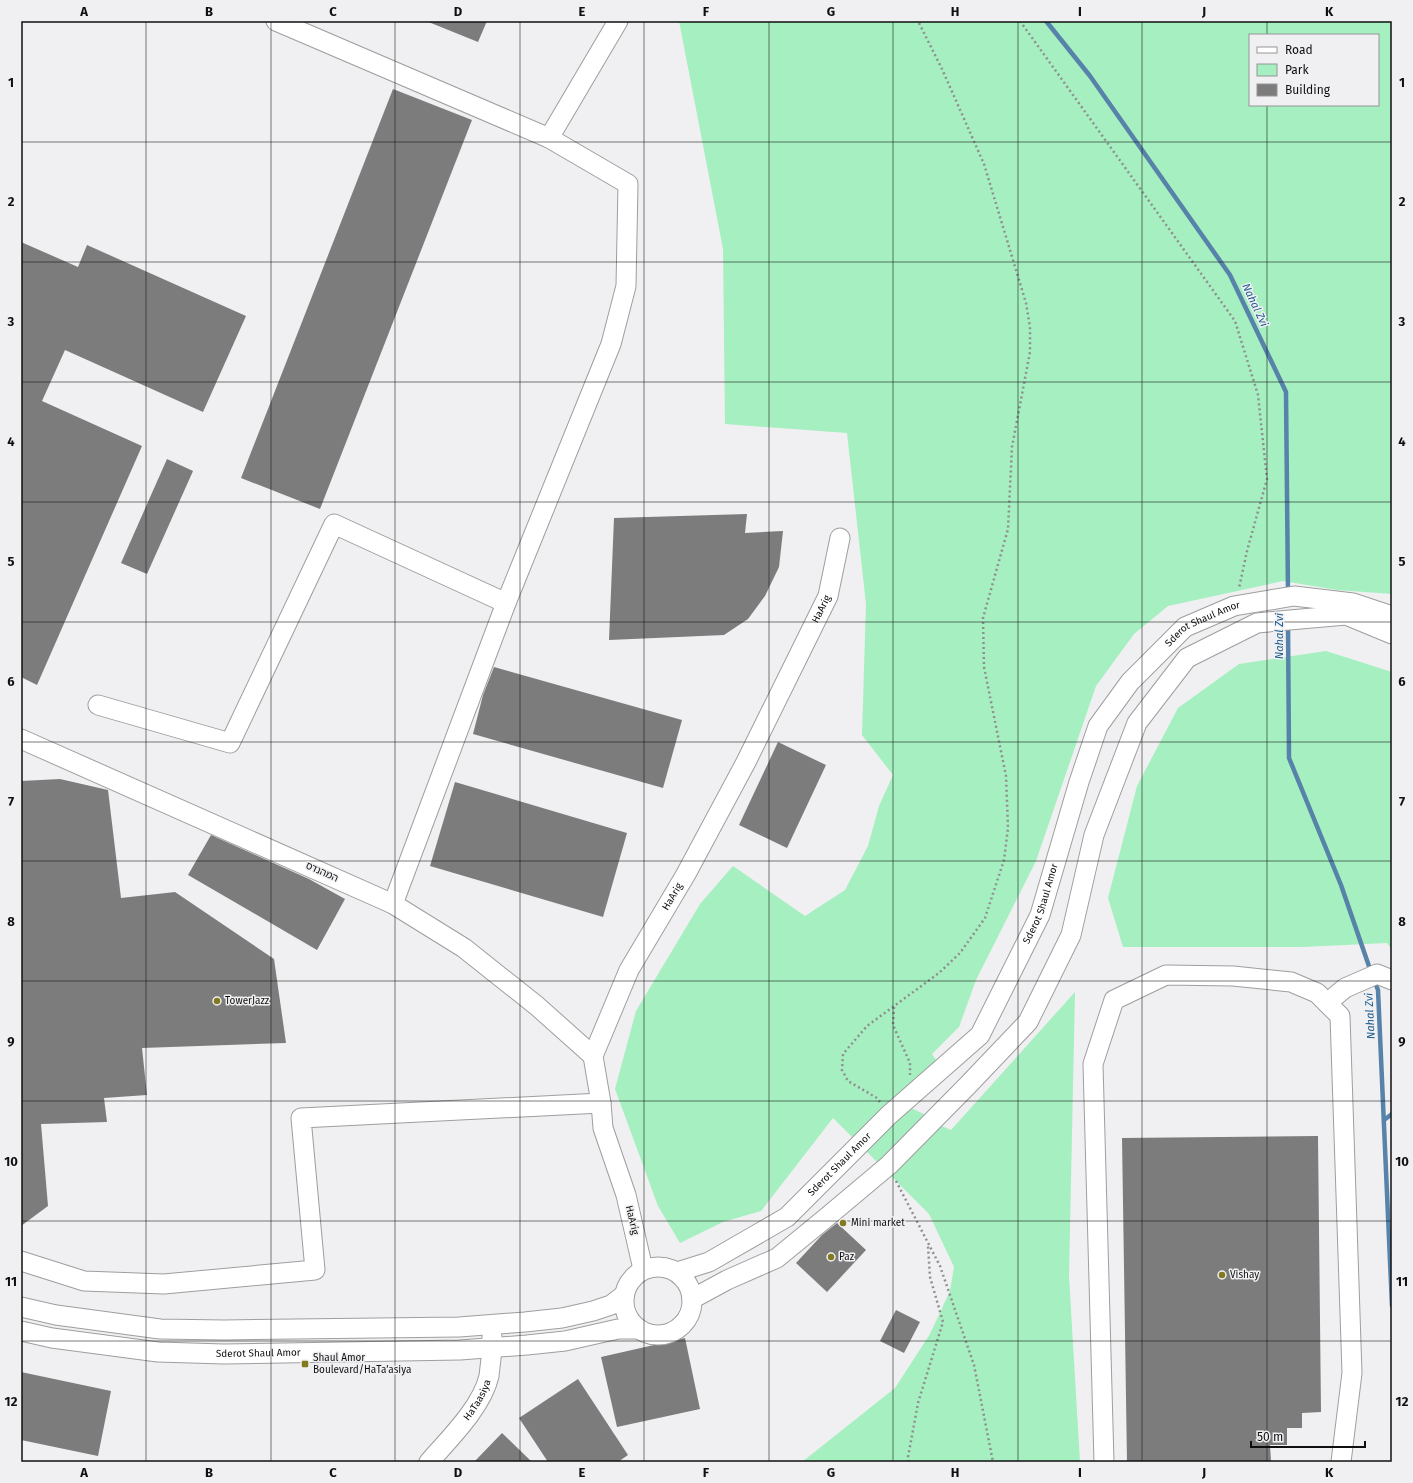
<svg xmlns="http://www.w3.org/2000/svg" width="1413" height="1483" font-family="'Fira Sans','Noto Sans Hebrew',sans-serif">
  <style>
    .green { fill: #a5efc0; fill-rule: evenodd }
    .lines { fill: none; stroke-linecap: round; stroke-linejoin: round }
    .stream { stroke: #5782a9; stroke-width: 4.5 }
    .building { fill: #7c7c7d }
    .minor-casing { stroke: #9e9e9f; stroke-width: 21 }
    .path { stroke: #8f8f90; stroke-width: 2.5; stroke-dasharray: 2 3; stroke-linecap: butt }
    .minor { stroke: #fff; stroke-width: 19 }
    .grid { fill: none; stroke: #0f0f10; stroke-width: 1; stroke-opacity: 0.55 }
    .poi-dot { fill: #837a1f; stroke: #f0f0f2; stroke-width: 1.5 }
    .labels { text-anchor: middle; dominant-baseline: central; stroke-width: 3; stroke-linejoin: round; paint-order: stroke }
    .street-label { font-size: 10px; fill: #0f0f10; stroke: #f0f0f2 }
    .poi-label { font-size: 10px; fill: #0f0f10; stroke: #f0f0f2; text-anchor: start }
    .water-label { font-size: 11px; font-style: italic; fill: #17598d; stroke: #f0f0f2 }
    .neatline { fill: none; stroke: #0f0f10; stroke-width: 1.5 }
    .grid-label { font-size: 13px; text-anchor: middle; font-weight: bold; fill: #0f0f10 }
  </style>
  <rect width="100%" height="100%" fill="#f0f0f2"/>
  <g class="green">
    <path d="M679,21h713v573l-55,-4 -54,-9 -115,25 -34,28 -38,52 -60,175 -60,119 -17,47 -27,27 6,9 -29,44 21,10 9,8 12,5 124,-138 -6,284 11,186h-278l93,-74 35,-54 20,-43 4,-24 -25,-53 -96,-96 -72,93 -38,11 -43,21 -22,-37 -43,-117 21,-78 64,-107 33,-38 72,50 40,-26 23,-44 11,-40 14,-31 -31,-40 4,-131 -19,-171 -122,-9 -2,-175zM1250,35h128v70h-128z"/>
    <path d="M1326,651l66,21v278l-5,-7 -85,4h-179l-15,-49 29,-112 41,-78 61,-44z"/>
  </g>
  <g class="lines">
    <g class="stream">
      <path d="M1046,21l44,55 140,199 56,117 2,201"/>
      <path d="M1288,624l1,134 52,127 30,87"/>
      <path d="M1374,980l4,10 14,316"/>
      <path d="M1384,1120l8,-6"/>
    </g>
  </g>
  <g class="building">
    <path d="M426,21h61l-9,21z"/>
    <path d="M393,89l79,31 -152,389 -79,-31z"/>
    <path d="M21,242l57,25 9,-22 159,71 -43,96 -138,-62 -23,51 100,45 -105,239 -16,-8z"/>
    <path d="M167,459l26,12 -46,103 -26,-11z"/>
    <path d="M747,514l-2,19 38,-2 -4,36 -14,29 -17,23 -24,16 -115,5 5,-122z"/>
    <path d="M494,667l188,53 -19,68 -190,-54 10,-39z"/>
    <path d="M778,742l48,23 -39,83 -48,-23z"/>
    <path d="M60,779l48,11 13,108 54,-6 99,67 12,84 -144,5 5,47 -43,3 3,24 -66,2 7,82 -27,20v-445z"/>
    <path d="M455,782l172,51 -24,84 -173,-51z"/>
    <path d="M211,835l98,44 36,20 -28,51 -129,-75z"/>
    <path d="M1318,1136l3,276 -19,1v15h-15v17h-17l1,16 -144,1 -5,-324z"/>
    <path d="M837,1223l29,27 -39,42 -31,-29 26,-28z"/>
    <path d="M896,1310l24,12 -16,31 -24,-12z"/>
    <path d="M685,1338l15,71 -83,18 -16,-70z"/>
    <path d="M21,1372l90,19 -13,65 -77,-16z"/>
    <path d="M578,1379l50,76 -10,7h-70l-29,-44z"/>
    <path d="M502,1433l30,29h-58z"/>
  </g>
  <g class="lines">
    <g class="minor-casing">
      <g id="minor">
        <path d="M276,21l273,117 79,46 -2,102 -15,58 -105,259 -113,301"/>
        <path d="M549,138l69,-117"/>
        <path d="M98,705l132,38 104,-219 172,79"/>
        <path d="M21,739l372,165 71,44 73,58 56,50"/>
        <path d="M1327,1003l18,-15 32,-14 15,6"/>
        <path d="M21,1261l63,20 80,3 151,-14 -14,-152 300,-15"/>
        <circle cx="658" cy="1301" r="34"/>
        <path id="s1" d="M643,1269l-17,-74 -23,-67 -2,-25 -8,-47 36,-86 57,-96 60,-112 82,-166 12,-58"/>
        <path id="s2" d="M677,1272l32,-10 78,-45 102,-102 91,-80 60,-120 39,-133 19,-56 32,-44 55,-55 49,-21 60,-10 59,7 39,13"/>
        <path d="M692,1299l35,-19 50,-22 50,-41 62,-52 79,-80 60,-63 43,-87 23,-100 43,-112 50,-65 70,-35 89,-8 46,19"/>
        <path d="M21,1307l35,8 104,14 64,1 235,-3 66,-5 37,-4 31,-7 18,-6 13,-10"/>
        <path id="s3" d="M21,1331l31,7 106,14 66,2 236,-4 67,-5 38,-4 53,-12h21"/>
        <path id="s4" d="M429,1462c20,-23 53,-55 60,-86 2,-13 3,-27 3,-40"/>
        <path d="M1104,1462l-11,-398 21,-64 52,-25 67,1 58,6 26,11 23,23 12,357 -11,89"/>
      </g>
    </g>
    <g class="path">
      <path d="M1020,21l215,300 23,74 9,84 -20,72 -8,37"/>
      <path d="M894,1007l-1,18 17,38v12"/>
      <path d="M880,1102l-3,-4 -29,-17 -6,-11 1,-16 24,-28 72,-53 21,-20 25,-35 19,-58 4,-32 -2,-52 -22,-109 -1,-49 25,-89 4,-82 18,-95v-25l-4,-24 -42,-139 -42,-95 -24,-48"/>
      <path d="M896,1181l44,85 34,99 19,97"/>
      <path d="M909,1462l-1,-5 10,-54 25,-81 -13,-45 -2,-31"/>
    </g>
    <use href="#minor" class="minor"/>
  </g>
  <path class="grid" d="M146,21v1441M271,21v1441M395,21v1441M520,21v1441M644,21v1441M769,21v1441M893,21v1441M1018,21v1441M1142,21v1441M1267,21v14M1267,105v1357M21,142h1371M21,262h1371M21,382h1371M21,502h1371M21,622h1371M21,742h1371M21,861h1371M21,981h1371M21,1101h1371M21,1221h1371M21,1341h1371"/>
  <g class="poi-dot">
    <circle cx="217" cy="1001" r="4"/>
    <circle cx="843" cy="1223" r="4"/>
    <circle cx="831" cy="1257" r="4"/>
    <circle cx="1222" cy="1275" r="4"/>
    <rect x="301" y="1360" width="8" height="8" rx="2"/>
  </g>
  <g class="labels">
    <g class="street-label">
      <text stroke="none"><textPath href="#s1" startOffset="722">HaArig</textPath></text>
      <text stroke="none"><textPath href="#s2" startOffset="870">Sderot Shaul Amor</textPath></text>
      <text transform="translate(322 872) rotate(24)">המהנדס</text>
      <text stroke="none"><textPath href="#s1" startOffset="398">HaArig</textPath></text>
      <text stroke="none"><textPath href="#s2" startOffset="534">Sderot Shaul Amor</textPath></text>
      <text stroke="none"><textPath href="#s2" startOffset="198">Sderot Shaul Amor</textPath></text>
      <text transform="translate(632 1220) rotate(77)">HaArig</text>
      <text stroke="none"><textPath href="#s3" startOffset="239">Sderot Shaul Amor</textPath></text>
      <text stroke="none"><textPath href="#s4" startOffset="79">HaTaasiya</textPath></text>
    </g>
    <g class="poi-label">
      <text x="225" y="1001">TowerJazz</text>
      <text x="851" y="1223">Mini market</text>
      <text x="839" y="1257">Paz</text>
      <text x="1230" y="1275">Vishay</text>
      <text x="313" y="1358">Shaul Amor<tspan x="313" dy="12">Boulevard/HaTa’asiya</tspan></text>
    </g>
    <g class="water-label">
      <text transform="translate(1255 305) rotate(65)">Nahal Zvi</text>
      <text transform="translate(1279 636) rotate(-90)">Nahal Zvi</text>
      <text transform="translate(1370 1016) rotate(-93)">Nahal Zvi</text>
    </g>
  </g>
  <rect width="1413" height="1483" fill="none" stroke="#f0f0f2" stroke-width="44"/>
  <rect x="1249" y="34" width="130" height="72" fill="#f0f0f2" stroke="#969698"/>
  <rect x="1257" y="47" width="20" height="6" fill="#ffffff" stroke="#969698"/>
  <text x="1285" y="54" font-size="12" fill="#0f0f10">Road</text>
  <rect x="1257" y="64" width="20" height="12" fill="#a5efc0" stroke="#969698"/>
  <text x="1285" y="74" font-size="12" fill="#0f0f10">Park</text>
  <rect x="1257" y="84" width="20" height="12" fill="#7c7c7d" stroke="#969698"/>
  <text x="1285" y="94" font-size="12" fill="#0f0f10">Building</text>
  <path d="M1251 1441v6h114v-6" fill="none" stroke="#0f0f10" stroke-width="2"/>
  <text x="1257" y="1441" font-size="12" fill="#0f0f10" stroke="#f0f0f2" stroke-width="3" paint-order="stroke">50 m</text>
  <rect x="22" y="22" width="1369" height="1439" class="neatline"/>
  <g class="grid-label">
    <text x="84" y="16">A</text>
    <text x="209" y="16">B</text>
    <text x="333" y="16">C</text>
    <text x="458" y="16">D</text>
    <text x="582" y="16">E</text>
    <text x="706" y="16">F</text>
    <text x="831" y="16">G</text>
    <text x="955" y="16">H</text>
    <text x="1080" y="16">I</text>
    <text x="1204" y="16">J</text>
    <text x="1329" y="16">K</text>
    <text x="11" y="87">1</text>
    <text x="1402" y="87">1</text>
    <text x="11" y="206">2</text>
    <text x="1402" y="206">2</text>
    <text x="11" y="326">3</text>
    <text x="1402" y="326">3</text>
    <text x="11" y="446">4</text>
    <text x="1402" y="446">4</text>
    <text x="11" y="566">5</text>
    <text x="1402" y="566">5</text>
    <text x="11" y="686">6</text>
    <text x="1402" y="686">6</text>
    <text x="11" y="806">7</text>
    <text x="1402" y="806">7</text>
    <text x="11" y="926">8</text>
    <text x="1402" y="926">8</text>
    <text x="11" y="1046">9</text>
    <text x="1402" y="1046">9</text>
    <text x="11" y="1166">10</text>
    <text x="1402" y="1166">10</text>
    <text x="11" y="1286">11</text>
    <text x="1402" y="1286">11</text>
    <text x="11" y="1406">12</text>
    <text x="1402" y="1406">12</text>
    <text x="84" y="1477">A</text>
    <text x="209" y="1477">B</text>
    <text x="333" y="1477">C</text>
    <text x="458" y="1477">D</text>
    <text x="582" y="1477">E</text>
    <text x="706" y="1477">F</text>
    <text x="831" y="1477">G</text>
    <text x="955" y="1477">H</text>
    <text x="1080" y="1477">I</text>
    <text x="1204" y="1477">J</text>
    <text x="1329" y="1477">K</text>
  </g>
</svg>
